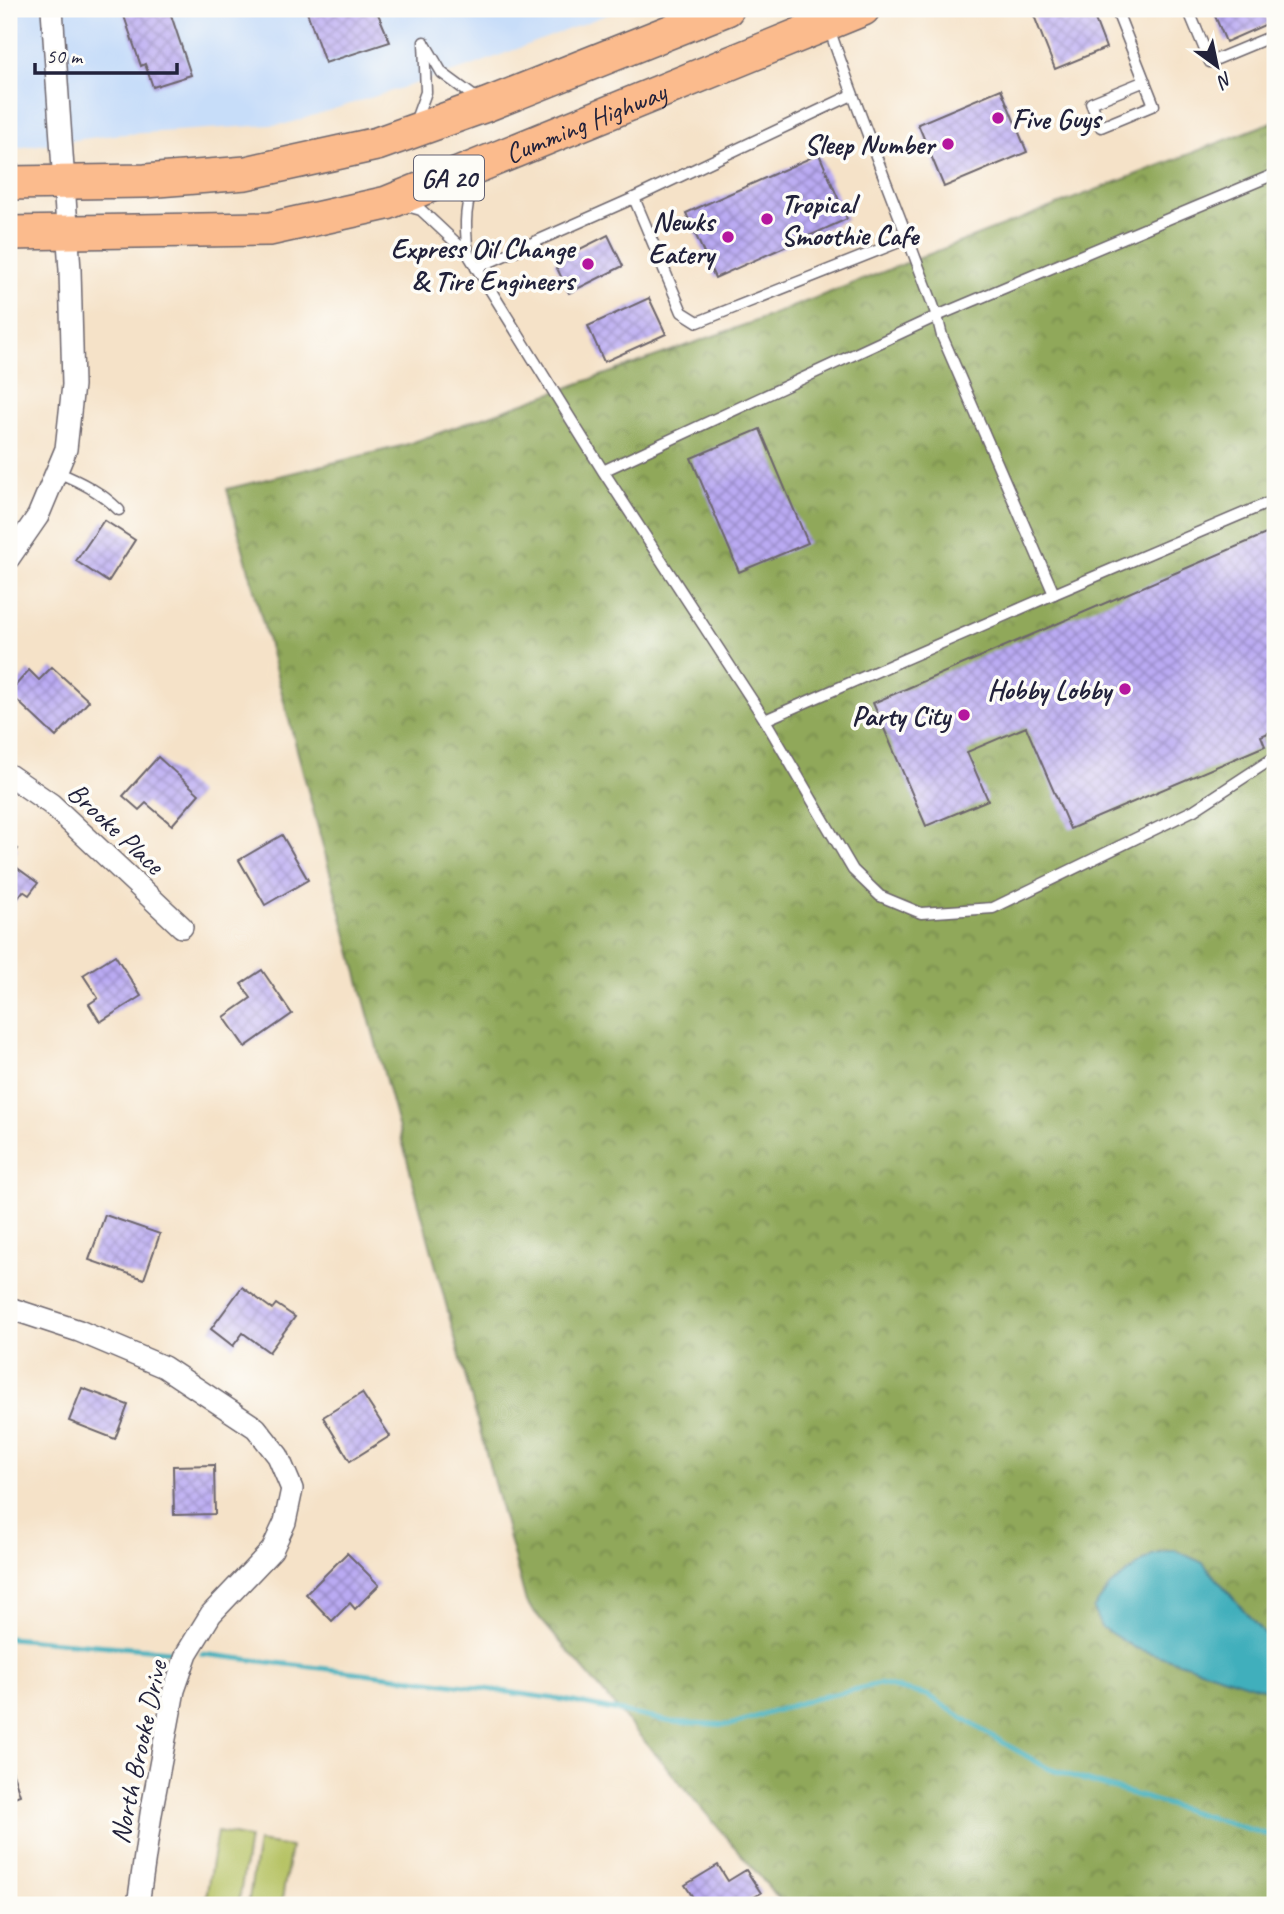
<svg xmlns="http://www.w3.org/2000/svg" width="1284" height="1914" font-family="Caveat,sans-serif">
  <style>
    .built { fill: #c7ddf9 }
    .forest { fill: url(#forest-crowns); stroke: #59654a; stroke-width: 2 }
    .pitch { fill: #b6c264; stroke: #6c7250; stroke-width: 2 }
    .water { fill: #40afbc; stroke: #31687c; stroke-width: 2 }
    .lines { fill: none; stroke-linecap: round; stroke-linejoin: round }
    .stream { stroke: #40afbc; stroke-width: 5 }
    .building { fill: url(#building-cross-hatch) }
    .service-casing { stroke: #6c656c; stroke-width: 13 }
    .minor-casing { stroke: #6c656c; stroke-width: 24 }
    .primary-casing { stroke: #6c656c; stroke-width: 36 }
    .service { stroke: #fff; stroke-width: 10 }
    .minor { stroke: #fff; stroke-width: 21 }
    .primary { stroke: #fbbb8d; stroke-width: 33 }
    .poi-dot { fill: #b5179e; stroke: #fdfcf7; stroke-width: 2.5 }
    .labels { text-anchor: middle; dominant-baseline: central; stroke-width: 7; stroke-linejoin: round; paint-order: stroke }
    .shield { fill: #fdfcf7; stroke: #646373; stroke-width: 2 }
    .shield-label { font-size: 26px; font-weight: bold; fill: #22223b }
    .poi-label { font-size: 28px; font-weight: bold; fill: #22223b; stroke: #fdfcf7; text-anchor: end }
    .street-label { font-size: 28px; fill: #22223b; stroke: #fdfcf7 }
  </style>
  <defs>
    <pattern id="forest-crowns" width="20" height="18" patternUnits="userSpaceOnUse" patternTransform="scale(1.75)"><rect width="20" height="18" fill="#90a85a"/><path d="M2 6a3 3 0 1 1 6 0M12 15a3 3 0 1 1 6 0" fill="none" stroke="#75884c"/></pattern>
    <pattern id="building-cross-hatch" width="8" height="8" patternUnits="userSpaceOnUse" patternTransform="scale(1.75)"><rect width="8" height="8" fill="#baaaf3"/><path d="M0 0l8 8M0 8l8-8" fill="none" stroke="#978ac6"/></pattern>
  </defs>
  <rect width="100%" height="100%" fill="#fdfcf7"/>
  <filter id="ink" filterUnits="userSpaceOnUse"><feTurbulence type="fractalNoise" baseFrequency=".0143" numOctaves="2"/><feDisplacementMap in="SourceGraphic" scale="14" xChannelSelector="R" yChannelSelector="G"/><feConvolveMatrix kernelMatrix="1 2 1 2 8 2 1 2 1" color-interpolation-filters="sRGB"/></filter>
  <filter id="wash" filterUnits="userSpaceOnUse"><feTurbulence type="fractalNoise" baseFrequency=".00686" numOctaves="4" result="noise"/><feDisplacementMap in="SourceGraphic" scale="28" xChannelSelector="R" yChannelSelector="G"/><feGaussianBlur stdDeviation="1.57" result="paint"/><feColorMatrix in="noise" values="0 0 0 0 0 0 0 0 0 0 0 0 0 0 0 0 0 1.4 0 .05"/><feComposite in="paint" operator="in"/></filter>
  <g filter="url(#wash)">
    <rect width="100%" height="100%" fill="#f5e2c8"/>
    <path class="built" d="M9,9h613l-150,57 -186,58 -174,11 -103,14z"/>
    <path class="forest" d="M1275,121v1784h-491l-258,-303 -299,-1113 178,-44 348,-123z"/>
    <g class="pitch">
      <path d="M217,1832l32,6 -10,64 -33,-5z"/>
      <path d="M258,1842l33,5 -10,58h-33z"/>
    </g>
    <path class="water" d="M1175,1550l28,13 72,83v47l-140,-45 -34,-21 -8,-18 17,-23 42,-31z"/>
    <g class="lines">
      <g class="stream">
        <path d="M9,1638l162,13"/>
        <path d="M202,1654l220,26 142,20 108,22 58,3 83,-26 66,-15 48,11 58,37 64,37 226,68"/>
      </g>
    </g>
    <g id="blocks">
      <g class="building">
        <path d="M145,9h24l22,66 -38,12 -8,-23 -4,2 -17,-50z"/>
        <path d="M306,9h70l14,33 -65,21z"/>
        <path d="M1043,9h48l15,39 -51,21 -22,-56z"/>
        <path d="M1212,9h50l7,14 -43,19z"/>
        <path d="M1001,89l26,63 -83,35 -26,-63z"/>
        <path d="M819,154l28,65 -132,59 -29,-65z"/>
        <path d="M608,235l15,31 -54,27 -15,-31z"/>
        <path d="M649,298l17,36 -62,28 -16,-36z"/>
        <path d="M760,429l48,114 -69,29 -48,-114z"/>
        <path d="M104,520l31,20 -27,42 -32,-21z"/>
        <path d="M1275,530v167h-2l2,6v27l-14,6 4,10 -195,83 -44,-102 -59,25 21,48 -62,26 -53,-123z"/>
        <path d="M52,667l37,34 -33,36 -47,-44 20,-23 10,10z"/>
        <path d="M158,757l41,37 -27,31 -26,-22 -7,7 -16,-14z"/>
        <path d="M282,835l26,45 -43,25 -26,-45z"/>
        <path d="M9,842l9,7 -9,13 29,21 -9,12 -6,-4 -14,20z"/>
        <path d="M115,955l26,41 -41,26 -11,-18 9,-6 -15,-23z"/>
        <path d="M262,970l30,44 -47,33 -21,-30 27,-19 -10,-14z"/>
        <path d="M105,1215l55,19 -16,45 -55,-19z"/>
        <path d="M242,1287l30,22 4,-5 19,13 -26,35 -26,-19 -10,13 -22,-17z"/>
        <path d="M82,1388l46,17 -13,34 -46,-18z"/>
        <path d="M362,1393l28,43 -40,25 -27,-44z"/>
        <path d="M214,1465l1,49 -41,1 -1,-49z"/>
        <path d="M347,1553l32,32 -24,24 -5,-6 -18,18 -26,-27z"/>
        <path d="M9,1761l11,34 -11,4z"/>
        <path d="M718,1865l10,16 18,-11 15,23 -20,12h-43l-13,-20z"/>
      </g>
    </g>
  </g>
  <g filter="url(#ink)">
    <use href="#blocks" fill-opacity="0" stroke="#6c656c" stroke-width="2"/>
    <g class="lines">
      <g class="service-casing">
        <g id="service">
          <path d="M1116,9l38,96 -53,22 -10,-24 54,-22"/>
          <path d="M1188,9l22,53 65,-27"/>
          <path d="M829,28c33,97 73,192 108,288l338,-142"/>
          <path d="M425,44l17,29 38,28"/>
          <path d="M852,95l-218,103 48,114 16,10 211,-84"/>
          <path d="M414,125l12,-33 -2,-50"/>
          <path d="M403,205l18,5 47,44c-4,-32 -3,-50 9,-81"/>
          <path d="M468,254l135,217 162,249 289,-126 -112,-258 -5,-20 -334,155"/>
          <path d="M476,268l158,-70"/>
          <path d="M57,472c24,10 44,20 62,38"/>
          <path d="M1054,594l221,-94"/>
          <path d="M765,720l88,150 27,26 41,17 72,-5 201,-98 81,-53"/>
        </g>
      </g>
      <g class="minor-casing">
        <g id="minor">
          <path d="M9,558l29,-42 28,-67 7,-64 -3,-115 -18,-261"/>
          <path d="M9,775l42,29 131,123"/>
          <path d="M9,1308l70,23 85,36 92,61 22,28 14,33 -7,33 -13,28 -61,64 -24,39 -13,37 -23,124 -13,91"/>
        </g>
      </g>
      <g class="primary-casing">
        <g id="primary">
          <path d="M9,183l136,-2 101,-8 131,-29 109,-39 241,-96"/>
          <path id="s1" d="M9,233l261,-4 117,-26 476,-194"/>
        </g>
      </g>
      <use href="#service" class="service"/>
      <use href="#minor" class="minor"/>
      <use href="#primary" class="primary"/>
    </g>
  </g>
  <g class="poi-dot">
    <circle cx="998" cy="118" r="7"/>
    <circle cx="948" cy="144" r="7"/>
    <circle cx="767" cy="219" r="7"/>
    <circle cx="728" cy="237" r="7"/>
    <circle cx="588" cy="264" r="7"/>
    <circle cx="1125" cy="689" r="7"/>
    <circle cx="964" cy="715" r="7"/>
  </g>
  <g class="labels">
    <rect class="shield" x="414" y="155.5" width="70" height="45" rx="5"/>
    <g class="shield-label">
      <text x="449" y="178">GA 20</text>
    </g>
    <g class="poi-label">
      <text x="1012" y="118" text-anchor="start">Five Guys</text>
      <text x="934" y="144">Sleep Number</text>
      <text x="781" y="203" text-anchor="start">Tropical<tspan x="781" dy="32">Smoothie Cafe</tspan></text>
      <text x="714" y="221">Newks<tspan x="714" dy="32">Eatery</tspan></text>
      <text x="574" y="248">Express Oil Change<tspan x="574" dy="32">&amp; Tire Engineers</tspan></text>
      <text x="1111" y="689">Hobby Lobby</text>
      <text x="950" y="715">Party City</text>
    </g>
    <g class="street-label">
      <text stroke="none"><textPath href="#s1" startOffset="595">Cumming Highway</textPath></text>
      <text transform="translate(116 828) rotate(43)">Brooke Place</text>
      <text transform="translate(138 1752) rotate(-78)">North Brooke Drive</text>
    </g>
  </g>
  <rect width="1284" height="1914" fill="none" stroke="#fdfcf7" stroke-width="35"/>
  <g transform="translate(1217 66) rotate(147)" stroke="#fdfcf7" stroke-width="5" paint-order="stroke">
  <path d="M0-5L12 26L0 18L-12 26Z" fill="#22223b"/>
  <text y="-10" font-size="19" font-weight="bold" text-anchor="middle" fill="#22223b">N</text>
  </g>
  <path d="M35 63v10h142v-10" fill="none" stroke="#22223b" stroke-width="3.5"/>
  <text x="46" y="63" font-size="21" fill="#22223b" stroke="#fdfcf7" stroke-width="5" paint-order="stroke">50 m</text>
</svg>
